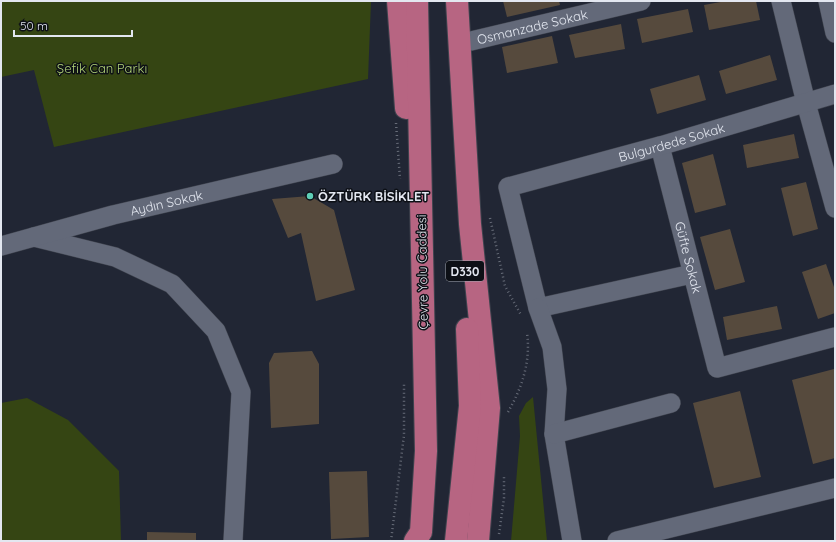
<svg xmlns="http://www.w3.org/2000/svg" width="836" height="542" font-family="Quicksand,sans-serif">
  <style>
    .green { fill: #354513 }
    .building { fill: #564a3d }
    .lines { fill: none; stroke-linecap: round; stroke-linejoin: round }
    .minor-casing { stroke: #3f434e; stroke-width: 20 }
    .trunk-casing { stroke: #3f434e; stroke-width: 24 }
    .path { stroke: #686d79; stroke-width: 2.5; stroke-dasharray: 1 3; stroke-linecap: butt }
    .minor { stroke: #636979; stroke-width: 19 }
    .trunk { stroke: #b76582; stroke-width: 22 }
    .poi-dot { fill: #5eceb7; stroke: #0d1016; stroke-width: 1.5 }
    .labels { text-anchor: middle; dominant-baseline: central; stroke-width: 3; stroke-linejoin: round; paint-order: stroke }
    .shield { fill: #0d1016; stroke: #a3a6af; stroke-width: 1 }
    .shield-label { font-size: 12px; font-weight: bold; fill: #e3e7f0 }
    .street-label { font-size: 13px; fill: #e3e7f0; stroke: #0d1016 }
    .park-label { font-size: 13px; fill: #b3d478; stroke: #0d1016 }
    .poi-label { font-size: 13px; font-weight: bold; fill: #e3e7f0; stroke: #0d1016; text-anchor: start }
  </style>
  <rect width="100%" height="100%" fill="#212634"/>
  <g class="green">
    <path d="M1,1h370l-3,78 -314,68 -20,-77 -33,7z"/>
    <path d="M533,397l14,144h-36l9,-105 -1,-20 7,-13z"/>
    <path d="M27,398l41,22 51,51 2,70h-120v-138z"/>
  </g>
  <g class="building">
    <path d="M503,1h56l1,4 -53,12z"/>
    <path d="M726,1h30l4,19 -51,10 -5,-25z"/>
    <path d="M688,9l5,23 -51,11 -5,-24z"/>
    <path d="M621,24l4,25 -50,9 -6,-23z"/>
    <path d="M552,36l6,27 -51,10 -5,-26z"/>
    <path d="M770,55l7,25 -51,14 -7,-23z"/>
    <path d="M699,75l7,25 -49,14 -7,-25z"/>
    <path d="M794,134l5,24 -52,10 -4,-23z"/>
    <path d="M713,154l13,51 -31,8 -13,-50z"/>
    <path d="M806,182l12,47 -25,7 -12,-48z"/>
    <path d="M310,196l24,14 21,80 -39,11 -15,-68 -13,5 -16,-39z"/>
    <path d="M730,229l15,53 -30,8 -15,-53z"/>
    <path d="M826,264l9,26v23l-17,6 -16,-47z"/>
    <path d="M777,306l5,23 -55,11 -4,-23z"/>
    <path d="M312,351l7,13v60l-48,4 -2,-65 5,-10z"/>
    <path d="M834,369l1,89 -22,6 -21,-84z"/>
    <path d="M740,391l21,86 -47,11 -21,-85z"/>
    <path d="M367,471l2,66 -38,2 -2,-67z"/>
    <path d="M147,532l49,1v8h-49z"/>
  </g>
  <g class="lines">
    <g class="minor-casing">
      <g id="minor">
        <path d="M781,1l25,102 29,105"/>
        <path d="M828,1l7,32"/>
        <path id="s1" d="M471,41l170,-40"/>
        <path id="s2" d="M660,146l57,222 118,-31"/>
        <path d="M34,237l81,20 57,27 44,47 25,61 -8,149"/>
        <path id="s3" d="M1,246l112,-31 220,-51"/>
        <path id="s4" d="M692,274l-154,34 -30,-121 152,-41 175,-52"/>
        <path d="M538,308l14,39 5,42 -3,45 18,107"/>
        <path d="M554,434l117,-31"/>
        <path d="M617,541l218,-53"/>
      </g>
    </g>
    <g class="trunk-casing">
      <g id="trunk">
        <path d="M398,1l8,107"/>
        <path d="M457,1l13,223 19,184 -11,133"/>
        <path d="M415,541l6,-9 5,-81 -9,-450"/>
        <path d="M456,541l14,-135 -3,-77"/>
      </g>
    </g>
    <g class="path">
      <path d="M396,123l4,56"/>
      <path d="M490,218l15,68 16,29"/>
      <path d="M508,412c14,-24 23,-51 19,-79"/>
      <path d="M499,534l5,-36v-22"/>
      <path d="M391,541l13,-106v-53"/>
    </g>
    <use href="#minor" class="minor"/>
    <use href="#trunk" class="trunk"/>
  </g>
  <circle class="poi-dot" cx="310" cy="196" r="4"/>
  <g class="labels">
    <rect class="shield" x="446" y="261" width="38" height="20" rx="3"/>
    <g class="shield-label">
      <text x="465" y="271">D330</text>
    </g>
    <g class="street-label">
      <text stroke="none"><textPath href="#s1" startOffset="63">Osmanzade Sokak</textPath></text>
      <text stroke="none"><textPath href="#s4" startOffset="452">Bulgurdede Sokak</textPath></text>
      <text stroke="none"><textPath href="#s3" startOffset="171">Aydın Sokak</textPath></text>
      <text stroke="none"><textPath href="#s2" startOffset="115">Güfte Sokak</textPath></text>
      <text transform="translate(422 272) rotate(-91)">Çevre Yolu Caddesi</text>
    </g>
    <g class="park-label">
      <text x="102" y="68">Şefik Can Parkı</text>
    </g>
    <g class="poi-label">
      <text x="318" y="196">ÖZTÜRK BİSİKLET</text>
    </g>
  </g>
  <rect width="836" height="542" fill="none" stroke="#e3e7f0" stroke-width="4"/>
  <path d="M14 30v6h118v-6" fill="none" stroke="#e3e7f0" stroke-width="2"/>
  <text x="20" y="30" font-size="12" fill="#e3e7f0" stroke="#0d1016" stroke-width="3" paint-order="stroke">50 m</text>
</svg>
